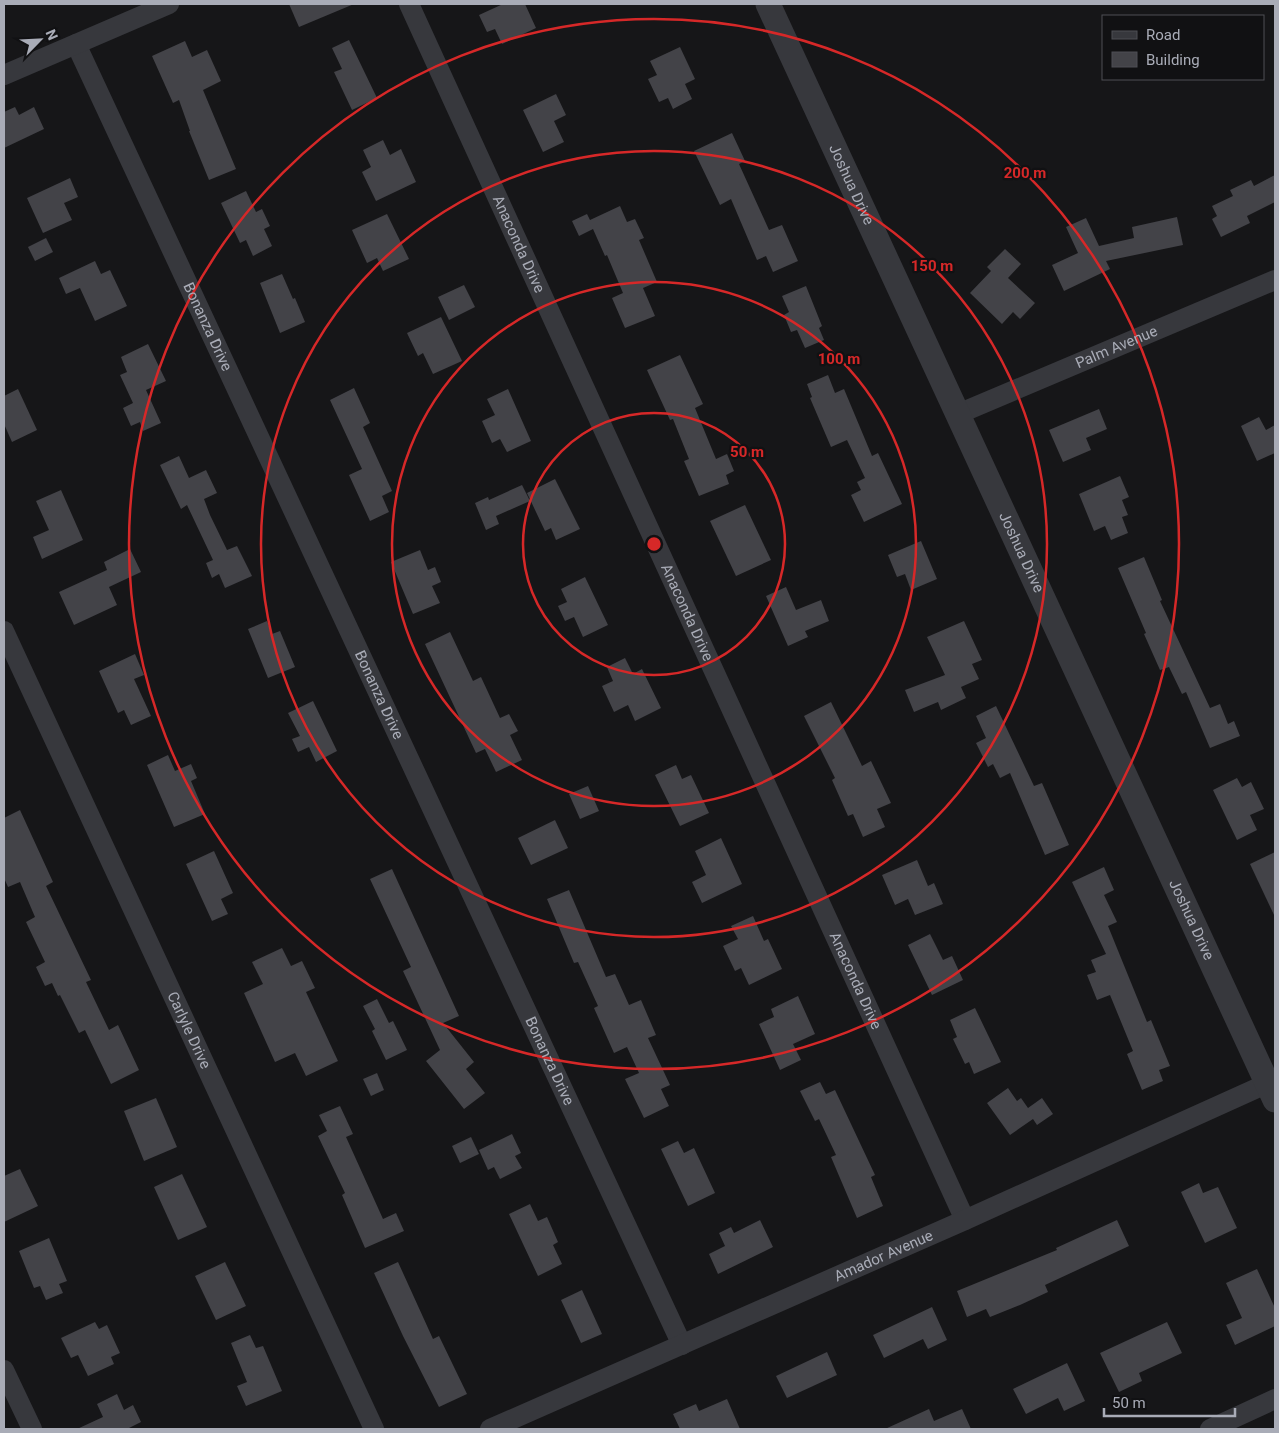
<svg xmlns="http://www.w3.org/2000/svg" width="1279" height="1433" font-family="Roboto,sans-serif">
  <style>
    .building { fill: #434348 }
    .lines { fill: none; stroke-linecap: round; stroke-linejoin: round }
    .minor { stroke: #37383d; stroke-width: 20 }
    .tertiary { stroke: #37383d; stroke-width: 25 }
    .ring { fill: none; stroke: #d62828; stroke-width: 2.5 }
    .labels { text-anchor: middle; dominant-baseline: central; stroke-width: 4.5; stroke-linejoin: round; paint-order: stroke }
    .street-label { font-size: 15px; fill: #a9acb7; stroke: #111113 }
    .centre { fill: #d62828; stroke: #111113; stroke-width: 2.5 }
    .ring-label { font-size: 15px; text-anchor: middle; font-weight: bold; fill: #d62828; stroke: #111113; stroke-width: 4.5; stroke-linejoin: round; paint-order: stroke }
  </style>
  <rect width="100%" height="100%" fill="#161618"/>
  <g class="building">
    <path d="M289,4h65l-55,23z"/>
    <path d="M503,4h22l11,24 -34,16 -7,-15 -8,3 -8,-17z"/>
    <path d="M349,40l28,58 -25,12 -18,-38 8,-3 -10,-21z"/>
    <path d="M185,41l7,16 15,-7 14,31 -18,9 33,79 -27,11 -20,-49h1l-11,-31 -6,3 -21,-47z"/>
    <path d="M680,47l15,32 -10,5 7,15 -19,10 -5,-11 -9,4 -11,-23 9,-4 -7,-14z"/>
    <path d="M556,94l10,21 -12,6 10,21 -21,10 -20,-42z"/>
    <path d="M15,107l4,8 15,-8 10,22 -40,19v-36z"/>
    <path d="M732,133l13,28 -6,3 30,66 13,-5 16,36 -25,11 -7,-16 -9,4 -26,-61 -11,6 -26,-54z"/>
    <path d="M383,140l7,15 11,-6 15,33 -40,19 -14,-29 9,-5 -8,-17z"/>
    <path d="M1275,175v27l-28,14 3,7 -29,14 -9,-18 5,-3 -5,-10 21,-10 -3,-6 21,-10 3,6z"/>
    <path d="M70,178l8,19 -14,6 8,17 -29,13 -16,-35z"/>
    <path d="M246,191l10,21 6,-3 8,17 -6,3 8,17 -19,10 -7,-16 -6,3 -19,-40z"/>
    <path d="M620,206l7,16 8,-3 9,19 -5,2 18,42 -14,6 12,28 -30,12 -13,-30 11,-5 -16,-38 -2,1 -12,-27 -14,7 -7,-15 15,-7 3,6z"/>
    <path d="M387,214l22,45 -26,12 -6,-13 -10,5 -15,-33z"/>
    <path d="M1177,217l6,28 -77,16 4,8 -46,22 -12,-26 26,-12 -12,-26 20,-9 13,28 35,-8 -2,-11z"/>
    <path d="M46,238l7,14 -18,9 -7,-14z"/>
    <path d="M1005,249l16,15 -13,14 27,25 -15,16 -7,-7 -11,12 -32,-31 21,-22 -4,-4z"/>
    <path d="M95,261l6,13 9,-4 17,36 -32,15 -15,-33 -14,6 -7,-16z"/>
    <path d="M282,274l11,25 2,-1 10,24 -25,11 -20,-50z"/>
    <path d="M464,285l11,22 -26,13 -11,-23z"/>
    <path d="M806,286l16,40 -3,2 5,12 -19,8 -8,-18 -6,2 -7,-17 5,-3 -7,-16z"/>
    <path d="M441,317l21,44 -29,13 -10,-21 -5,3 -11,-23z"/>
    <path d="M148,344l18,37 -20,9 15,33 -18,8 -3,-9 -9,4 -8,-18 10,-5 -13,-28 7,-3 -6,-15z"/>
    <path d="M680,355l23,49 -8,4 21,51 11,-5 7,17 -8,4 3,9 -30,12 -15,-35 5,-2 -16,-40 -3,1 -23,-50z"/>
    <path d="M828,375l7,18 9,-4 28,67 6,-3 24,51 -38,18 -13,-27 10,-5 -4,-8 8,-4 -18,-38 -16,7 -21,-49 2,-1 -5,-13z"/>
    <path d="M354,388l16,35 -7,4 29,64 -10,5 7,16 -19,9 -21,-46 13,-6 -32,-69z"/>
    <path d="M18,389l19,41 -25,12 -8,-18v-28z"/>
    <path d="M508,389l23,52 -24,11 -7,-13 -8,4 -10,-22 13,-6 -8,-16z"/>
    <path d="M1099,409l8,20 -21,9 5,12 -28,12 -14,-32z"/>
    <path d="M1259,417l7,13 9,-5v28l-18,8 -16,-35z"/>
    <path d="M179,456l10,22 17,-8 11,23 -13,6 6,16 17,35 10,-4 15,30 -27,12 -6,-14 -7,4 -6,-15 7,-3 -26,-55 -6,4 -21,-44z"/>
    <path d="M1120,476l9,21 -7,3 6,15 -6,2 6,16 -17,7 -6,-14 -11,5 -15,-37z"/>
    <path d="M555,479l25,50 -24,11 -5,-12 -6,3 -18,-38z"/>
    <path d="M522,485l8,16 -34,15 3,8 -13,6 -11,-27 13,-6 1,3z"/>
    <path d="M61,490l22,50 -41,19 -9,-22 16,-7 -13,-29z"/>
    <path d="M745,505l26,55 -35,16 -26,-55z"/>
    <path d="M921,541l16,38 -26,11 -6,-16 -8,3 -9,-22z"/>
    <path d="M130,549l11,23 -32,15 8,18 -43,20 -15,-33 48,-22 -3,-8z"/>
    <path d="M420,550l8,20 7,-3 6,15 -9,4 8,17 -27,11 -22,-52z"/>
    <path d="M1144,557l18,43 -2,1 50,107 10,-4 8,20 6,-3 6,15 -30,12 -24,-56 -4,2 -13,-27 -9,3 -16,-36 2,-1 -28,-65z"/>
    <path d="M585,577l23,48 -25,12 -9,-20 -9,4 -7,-15 9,-4 -6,-13z"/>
    <path d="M786,587l10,23 25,-10 8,21 -24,10 3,6 -20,9 -22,-50z"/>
    <path d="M267,621l5,13 8,-3 15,36 -27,11 -20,-49z"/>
    <path d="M964,621l18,39 -10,4 7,15 -18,8 5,11 -25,12 -3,-8 -24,10 -9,-22 40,-15 -18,-38z"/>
    <path d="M450,632l23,49 8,-4 19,41 9,-4 9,17 -8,4 12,25 -26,12 -11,-23 -9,4 -51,-109z"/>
    <path d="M135,654l9,21 -10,4 17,37 -20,9 -7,-15 -6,3 -19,-42z"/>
    <path d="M625,658l8,16 9,-5 19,39 -26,13 -7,-16 -14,7 -12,-26 11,-5 -6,-14z"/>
    <path d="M313,701l24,50 -21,11 -7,-15 -11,5 -6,-13 8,-3 -12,-23z"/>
    <path d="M831,702l31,64 9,-5 20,42 -14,6 8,18 -22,10 -10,-23 -5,2 -16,-36 3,-2 -31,-62z"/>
    <path d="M996,706l38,80 8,-3 27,62 -24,10 -35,-82 -10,5 -7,-14 -5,3 -12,-24 10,-5 -10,-22z"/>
    <path d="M168,755l7,16 16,-7 6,14 -6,3 14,33 -31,13 -27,-62z"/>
    <path d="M676,765l6,14 9,-4 18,38 -29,13 -25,-51z"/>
    <path d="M1237,778l5,9 9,-5 13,27 -14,6 7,15 -20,10 -24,-50z"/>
    <path d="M588,786l11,25 -19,8 -11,-25z"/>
    <path d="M20,810l33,72 -7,4 45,94 -5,2 23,48 9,-5 21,45 -28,14 -26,-54 -6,3 -19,-38 -2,1 -6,-13 -7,3 -9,-19 9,-5 -19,-40 9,-5 -15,-35 -12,5 -4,-9v-60z"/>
    <path d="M555,820l13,28 -37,17 -13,-27z"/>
    <path d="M721,838l21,46 -40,19 -10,-21 14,-7 -11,-24z"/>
    <path d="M214,851l19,42 -12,6 7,15 -16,7 -26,-57z"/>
    <path d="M1275,852v65l-25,-53z"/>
    <path d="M917,860l11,26 6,-3 9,21 -28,11 -7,-16 -13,6 -13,-30z"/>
    <path d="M1104,867l10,23 -10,5 13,27 -9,4 39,96 4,-2 19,46 -11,4 4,11 -21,9 -15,-36 6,-3 -23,-56 -13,5 -10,-25 9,-3 -5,-12 15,-6 -34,-72z"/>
    <path d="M392,869l67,147 -16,7 31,39 -8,7 19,24 -21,16 -38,-48 14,-11 -37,-79 8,-4 -41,-88z"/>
    <path d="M569,890l37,87 9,-3 14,31 12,-5 15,35 -8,3 22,47 -9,4 8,17 -25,12 -19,-39 14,-6 -12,-26 -13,6 -20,-45 4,-2 -20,-44 -4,1 -27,-64z"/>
    <path d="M753,916l11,25 4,-2 14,30 -33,16 -8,-17 -6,3 -12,-25 15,-7 -7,-13z"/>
    <path d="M930,934l13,26 9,-4 11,24 -31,15 -24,-50z"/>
    <path d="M282,948l9,18 11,-5 13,27 -9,4 32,69 -32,15 -11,-23 -20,9 -31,-69 19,-9 -11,-22z"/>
    <path d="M798,996l17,38 -22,10 8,16 -21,10 -21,-46 15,-7 -3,-8z"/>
    <path d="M377,999l12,24 4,-2 14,29 -21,10 -14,-29 3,-2 -12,-23z"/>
    <path d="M975,1008l26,54 -27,12 -5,-12 -4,2 -12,-25 4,-2 -7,-17z"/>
    <path d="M377,1073l7,17 -13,6 -8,-17z"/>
    <path d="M820,1082l6,12 9,-4 40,85 -4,2 12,29 -26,12 -26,-61 5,-2 -17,-36 -4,2 -15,-30z"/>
    <path d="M1008,1088l9,13 4,-3 7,10 14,-10 11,16 -16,11 -4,-6 -23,16 -23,-32z"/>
    <path d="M156,1098l21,49 -33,14 -20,-50z"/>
    <path d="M340,1106l13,28 -7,3 37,82 13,-6 8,18 -39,17 -23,-53 3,-2 -27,-57 9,-5 -8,-16z"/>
    <path d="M512,1134l9,19 -6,3 7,12 -22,11 -6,-12 -6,3 -9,-20z"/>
    <path d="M471,1137l8,17 -19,9 -8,-17z"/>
    <path d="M678,1141l6,12 10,-5 21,45 -27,13 -27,-57z"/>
    <path d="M20,1169l18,37 -34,16v-46z"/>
    <path d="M182,1174l25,53 -29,13 -24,-53z"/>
    <path d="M1199,1183l4,10 15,-6 19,41 -32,15 -24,-51z"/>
    <path d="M530,1204l8,17 9,-4 11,25 -5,3 9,19 -24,12 -29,-62z"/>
    <path d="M760,1220l13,27 -55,27 -9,-20 16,-8 -6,-13 12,-6 3,6z"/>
    <path d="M1117,1220l12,26 -84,39 3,7 -28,13 -30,12 -4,-8 -19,8 -10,-26 100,-41 -1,-2z"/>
    <path d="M49,1238l18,43 -8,3 4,9 -17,7 -6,-14 -6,2 -15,-37z"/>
    <path d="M225,1262l21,44 -30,14 -21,-44z"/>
    <path d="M398,1262l35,77 6,-3 28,58 -28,13 -36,-71 -29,-63z"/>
    <path d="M1257,1269l18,39v18l-40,19 -9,-20 16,-7 -16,-35z"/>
    <path d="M582,1290l20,44 -21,9 -20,-43z"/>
    <path d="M932,1307l15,33 -19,9 -5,-10 -39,19 -11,-23z"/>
    <path d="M95,1322l4,7 8,-4 13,28 -9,4 3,7 -26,12 -10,-21 -7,3 -10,-20z"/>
    <path d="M1167,1322l15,31 -43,20 3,8 -23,11 -19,-39z"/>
    <path d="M250,1335l6,13 7,-2 19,45 -36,15 -9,-20 10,-4 -16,-39z"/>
    <path d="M827,1352l10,23 -50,23 -11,-22z"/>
    <path d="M1067,1363l18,38 -21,10 -6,-13 -32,16 -13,-25z"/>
    <path d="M117,1394l7,16 9,-5 8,17 -14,7h-50l26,-12 -6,-13z"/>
    <path d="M727,1399l13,30h-60l-7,-15 23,-10 3,7z"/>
    <path d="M929,1409l5,12 28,-12 9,20h-86z"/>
  </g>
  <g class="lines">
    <g class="minor">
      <path id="s1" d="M409,4l556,1216"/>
      <path id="s2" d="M76,44l606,1301"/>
      <path d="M4,75l165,-71"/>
      <path id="s3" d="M958,414l317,-134"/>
      <path id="s4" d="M4,631l370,798"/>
      <path d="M4,1370l28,59"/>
      <path id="s5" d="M490,1429l475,-209 310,-140"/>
      <path d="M1210,1429l65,-30"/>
    </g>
    <path class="tertiary" id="s6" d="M768,4l507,1096"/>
  </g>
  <g class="ring">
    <circle cx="654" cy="544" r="131"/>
    <circle cx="654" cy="544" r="262"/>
    <circle cx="654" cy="544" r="393"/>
    <circle cx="654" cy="544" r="525"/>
  </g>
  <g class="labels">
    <g class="street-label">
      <text stroke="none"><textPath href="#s6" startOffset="199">Joshua Drive</textPath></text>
      <text stroke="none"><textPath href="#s1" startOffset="264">Anaconda Drive</textPath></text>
      <text stroke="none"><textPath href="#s2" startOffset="312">Bonanza Drive</textPath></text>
      <text stroke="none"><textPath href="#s3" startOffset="172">Palm Avenue</textPath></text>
      <text stroke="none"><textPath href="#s6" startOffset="604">Joshua Drive</textPath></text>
      <text stroke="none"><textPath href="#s1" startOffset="669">Anaconda Drive</textPath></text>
      <text stroke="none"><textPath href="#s2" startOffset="718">Bonanza Drive</textPath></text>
      <text stroke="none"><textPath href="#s6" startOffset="1009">Joshua Drive</textPath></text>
      <text stroke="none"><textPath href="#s1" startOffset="1074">Anaconda Drive</textPath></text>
      <text stroke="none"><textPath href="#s4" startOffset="440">Carlyle Drive</textPath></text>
      <text stroke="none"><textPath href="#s2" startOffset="1122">Bonanza Drive</textPath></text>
      <text stroke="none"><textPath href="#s5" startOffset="430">Amador Avenue</textPath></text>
    </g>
  </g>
  <circle cx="654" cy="544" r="8" class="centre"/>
  <g class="ring-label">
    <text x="1025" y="178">200 m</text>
    <text x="932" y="271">150 m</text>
    <text x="839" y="364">100 m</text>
    <text x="747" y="457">50 m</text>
  </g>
  <rect width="1279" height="1433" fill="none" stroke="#a9acb7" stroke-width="10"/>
  <rect x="1102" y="15" width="162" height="65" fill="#111113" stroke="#4e4f55"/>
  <rect x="1112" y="31" width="25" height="8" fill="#37383d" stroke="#4e4f55"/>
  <text x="1146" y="40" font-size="15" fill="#a9acb7">Road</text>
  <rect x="1112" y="52" width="25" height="15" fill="#434348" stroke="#4e4f55"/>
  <text x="1146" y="65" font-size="15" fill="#a9acb7">Building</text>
  <g transform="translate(40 40) rotate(66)" stroke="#111113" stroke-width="4" paint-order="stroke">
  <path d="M0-4L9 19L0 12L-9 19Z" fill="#a9acb7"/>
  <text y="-8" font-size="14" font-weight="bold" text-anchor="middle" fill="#a9acb7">N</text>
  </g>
  <path d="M1104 1408v8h131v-8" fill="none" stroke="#a9acb7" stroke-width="2.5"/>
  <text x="1112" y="1408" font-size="15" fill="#a9acb7" stroke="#111113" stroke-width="4" paint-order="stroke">50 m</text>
</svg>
